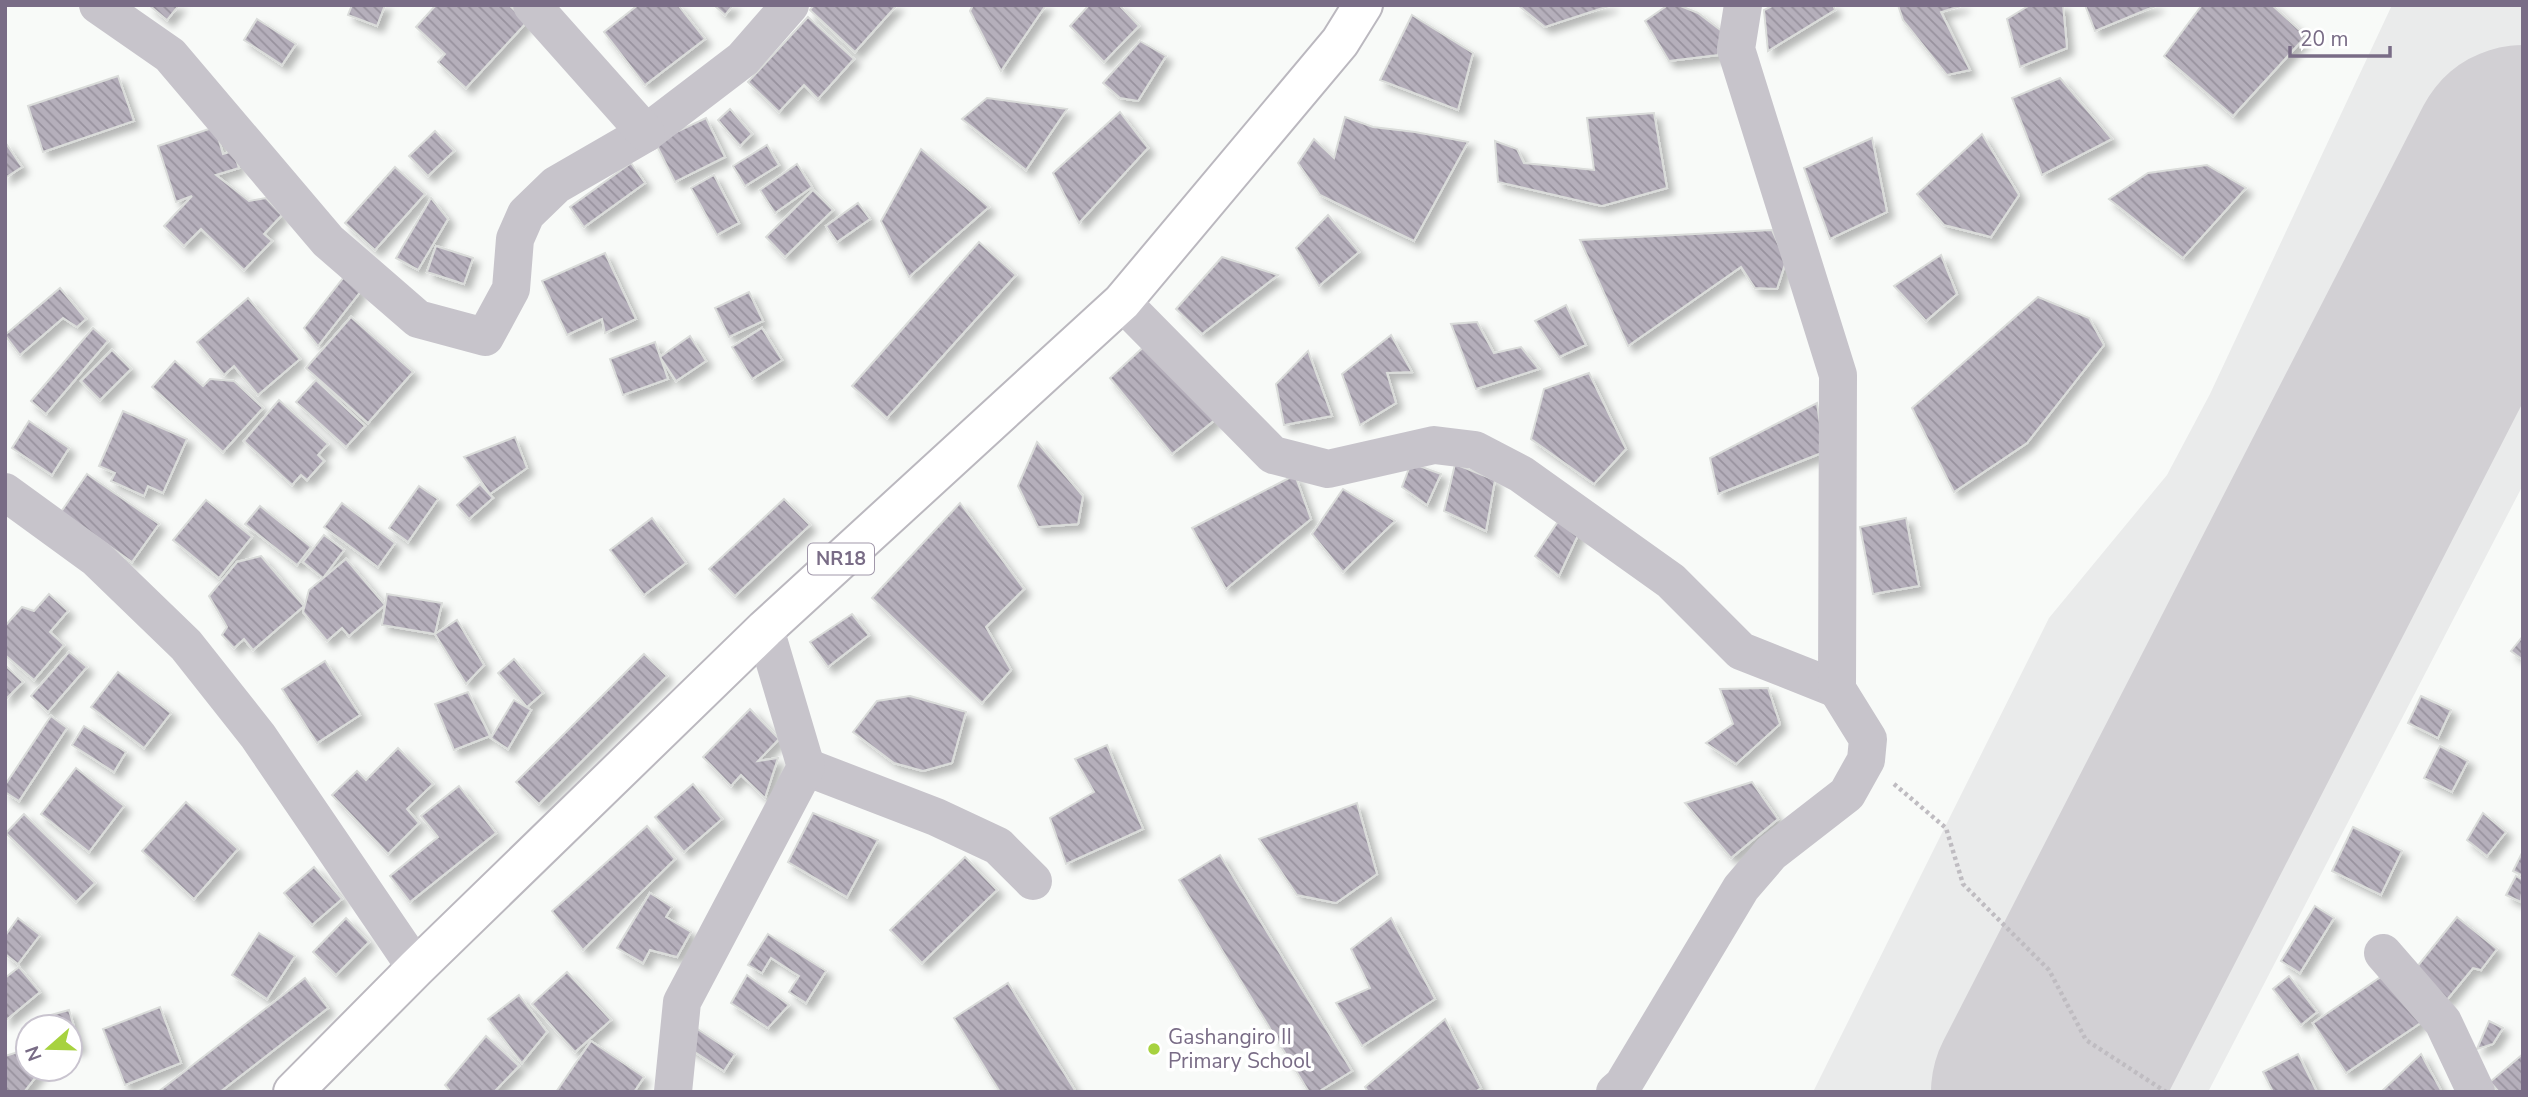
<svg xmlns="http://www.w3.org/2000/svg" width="2528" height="1097" font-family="'Nunito Sans',sans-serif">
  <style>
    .built { fill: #eaebeb }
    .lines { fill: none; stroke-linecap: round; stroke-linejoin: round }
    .runway { stroke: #d2d0d4; stroke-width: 224 }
    .building { fill: url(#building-back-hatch); stroke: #dadcda; stroke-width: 2; filter: url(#shadow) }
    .major-casing { stroke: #bbb8bf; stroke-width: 42 }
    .path { stroke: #bfbcc1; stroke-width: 4.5; stroke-dasharray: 3.5 3.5; stroke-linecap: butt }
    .minor { stroke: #c7c4cb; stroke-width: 38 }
    .major { stroke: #fff; stroke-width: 38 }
    .poi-dot { fill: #a7d23f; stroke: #fff; stroke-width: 2.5 }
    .labels { text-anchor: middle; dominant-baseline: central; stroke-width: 7; stroke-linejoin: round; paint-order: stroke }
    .shield { fill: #fff; stroke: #a198aa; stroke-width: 2 }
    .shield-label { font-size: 19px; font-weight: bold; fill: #796c86 }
    .poi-label { font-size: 21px; fill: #796c86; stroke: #fff; text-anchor: start }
  </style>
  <defs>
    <pattern id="building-back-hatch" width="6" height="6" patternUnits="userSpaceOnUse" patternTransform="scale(1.75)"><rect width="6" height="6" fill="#b5afbb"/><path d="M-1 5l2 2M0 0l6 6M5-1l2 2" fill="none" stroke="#98929e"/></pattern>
    <filter id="shadow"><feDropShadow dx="6" dy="6" stdDeviation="3.5" flood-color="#0004"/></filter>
  </defs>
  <rect width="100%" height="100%" fill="#f8faf8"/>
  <path class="built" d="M2392,5h131v480l-315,607h-395l236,-474 118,-143 43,-81z"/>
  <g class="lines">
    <path class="runway" d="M2043,1092l480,-935"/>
  </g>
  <g class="building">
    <path d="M149,5h30l-12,15z"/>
    <path d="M352,5h33l-8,21 -29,-11z"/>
    <path d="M436,5h73l18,17 -61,66 -28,-26 7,-8 -29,-27z"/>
    <path d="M638,5h40l27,34 -60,46 -41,-53z"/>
    <path d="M714,5h19l-8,10z"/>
    <path d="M814,5h83l-42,47 -45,-42z"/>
    <path d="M973,5h73l-45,66 -31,-60z"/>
    <path d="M1089,5h30l20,21 -35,36 -34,-36z"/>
    <path d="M1518,5h94l-67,22z"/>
    <path d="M1668,5h10l20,8 25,19 -5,23 -49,6 -24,-40z"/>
    <path d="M1774,5h59l2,5 -67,41 -4,-41z"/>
    <path d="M1898,5h66l-23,7 29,58 -23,5 -44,-55z"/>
    <path d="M2030,5h33l4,43 -47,19 -13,-48z"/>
    <path d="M2085,5h73l-63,26z"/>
    <path d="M2202,5h70l34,31 -73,80 -69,-60z"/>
    <path d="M1412,15l61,38 -15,57 -78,-30z"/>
    <path d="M808,17l46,42 -36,40 -14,-14 -25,27 -31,-30z"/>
    <path d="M257,19l39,25 -14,21 -38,-25z"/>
    <path d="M1140,41l26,15 -28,45 -18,-3 -17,-15z"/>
    <path d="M118,76l16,45 -91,31 -15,-46z"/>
    <path d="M2060,78l52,61 -70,36 -30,-77z"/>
    <path d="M987,98l80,11 -41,61 -64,-51z"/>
    <path d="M730,109l22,25 -12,12 -22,-26z"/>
    <path d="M1120,112l28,36 -69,75 -26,-50z"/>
    <path d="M1654,113l13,75 -65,18 -104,-24 -3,-41 22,8 7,14 70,7 -7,-52z"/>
    <path d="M1345,117l28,10 42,5 53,10 -54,99 -94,-46 -22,-32 16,-24 20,19z"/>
    <path d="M706,118l19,39 -50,25 -20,-40z"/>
    <path d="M215,127l8,27 10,-3 6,17 -23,7 33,26 17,-3 16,17 -18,19 8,7 -28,29 -43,-41 -17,17 -20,-20 28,-30 -16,6 -18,-56z"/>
    <path d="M435,131l19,20 -26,25 -19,-20z"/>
    <path d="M1982,134l37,61 -28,42 -47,-12 -27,-31z"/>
    <path d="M1872,138l15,74 -57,27 -26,-71z"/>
    <path d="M5,142l17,25 -17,11z"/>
    <path d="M767,145l12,20 -34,21 -12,-20z"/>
    <path d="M921,149l68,58 -80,70 -28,-56z"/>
    <path d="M631,163l14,20 -61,44 -14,-20z"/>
    <path d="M797,164l15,23 -37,26 -15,-23z"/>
    <path d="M2207,165l39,23 -63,70 -74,-59 39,-26z"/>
    <path d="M395,167l30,27 -50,56 -30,-27z"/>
    <path d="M714,175l25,48 -22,12 -26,-47z"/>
    <path d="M813,190l20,20 -48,47 -19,-20z"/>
    <path d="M431,198l17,21 -30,51 -22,-12z"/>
    <path d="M858,203l12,16 -33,23 -11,-16z"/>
    <path d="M1328,215l31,37 -40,34 -23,-38z"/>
    <path d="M1772,230l14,31 -9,28 -22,-1 -14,-21 -113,79 -48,-106z"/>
    <path d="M979,242l37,33 -129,143 -35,-32z"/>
    <path d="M436,246l37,12 -9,26 -37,-12z"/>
    <path d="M605,253l31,66 -31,14 -3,-14 -35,16 -25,-54z"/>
    <path d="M1941,255l16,39 -31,27 -32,-35z"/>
    <path d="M1222,257l56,18 -76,59 -26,-25z"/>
    <path d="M344,277l17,14 -43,55 -14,-18z"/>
    <path d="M60,288l26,31 -9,8 -14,-9 -43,37 -15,-20z"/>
    <path d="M749,292l14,29 -34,16 -14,-29z"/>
    <path d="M2038,297l51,21 15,27 -77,98 -73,49 -42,-84z"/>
    <path d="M248,298l52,61 -42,36 -24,-29 -10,9 -27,-33z"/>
    <path d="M1566,305l20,40 -27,12 -24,-36z"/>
    <path d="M351,317l62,55 -45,51 -62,-55z"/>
    <path d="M1477,322l17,31 27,-6 18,22 -63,20 -25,-65z"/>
    <path d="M93,328l15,13 -62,73 -15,-13z"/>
    <path d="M762,328l20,32 -30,19 -20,-32z"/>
    <path d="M1391,335l21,37 -25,1 9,30 -36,22 -18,-51z"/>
    <path d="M690,336l16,25 -30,20 -16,-24z"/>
    <path d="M1150,341l66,78 -44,35 -62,-76z"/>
    <path d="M655,342l13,37 -45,16 -13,-36z"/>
    <path d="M112,350l19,19 -31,31 -19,-19z"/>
    <path d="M1308,351l24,65 -48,9 -8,-41z"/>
    <path d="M175,361l28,25 7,-7 24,2 29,27 -40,44 -71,-65z"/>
    <path d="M1589,373l37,76 -32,35 -63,-45 13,-50z"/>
    <path d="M316,380l49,46 -19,21 -50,-45z"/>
    <path d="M279,400l49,44 -10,11 6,6 -17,19 -6,-5 -9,10 -48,-44z"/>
    <path d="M1817,403l7,49 -106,42 -8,-36z"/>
    <path d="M123,411l64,28 -24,54 -15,-7 -4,10 -33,-15 4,-8 -16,-7z"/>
    <path d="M29,421l40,27 -17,27 -40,-27z"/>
    <path d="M515,437l12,31 -37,26 -26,-37z"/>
    <path d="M1037,442l46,54 -5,28 -40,3 -20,-41z"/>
    <path d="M1411,463l30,11 -14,31 -25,-18z"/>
    <path d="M1455,464l40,16 -9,51 -42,-20z"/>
    <path d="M87,474l72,50 -27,38 -71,-50z"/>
    <path d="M1295,475l16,44 -85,70 -34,-61z"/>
    <path d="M480,484l13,14 -24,21 -12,-14z"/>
    <path d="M419,486l19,13 -30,43 -19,-14z"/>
    <path d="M1343,489l52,32 -52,51 -31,-38z"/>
    <path d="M784,499l26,26 -75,71 -26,-27z"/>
    <path d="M206,500l46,37 -33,41 -46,-38z"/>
    <path d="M342,503l53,40 -17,24 -54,-40z"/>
    <path d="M960,503l64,86 -38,38 25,43 -29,33 -110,-105z"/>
    <path d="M260,506l51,41 -14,18 -52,-41z"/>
    <path d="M1561,517l19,14 -21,45 -24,-20z"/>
    <path d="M652,518l34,45 -42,32 -34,-45z"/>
    <path d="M1906,518l13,68 -46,8 -13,-67z"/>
    <path d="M324,535l20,15 -21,28 -20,-16z"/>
    <path d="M261,556l43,50 -51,44 -9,-11 -10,9 -12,-13 5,-8 -18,-31 28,-34z"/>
    <path d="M346,559l39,46 -36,31 -7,-8 -15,13 -24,-29 6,-22z"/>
    <path d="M49,594l19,17 -18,21 14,13 -30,35 -29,-25v-29l17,-19 12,4z"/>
    <path d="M387,594l55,9 -7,31 -53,-9z"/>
    <path d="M852,614l17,21 -41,32 -18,-25z"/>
    <path d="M457,620l27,45 -18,19 -31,-50z"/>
    <path d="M2523,636v24l-12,-9z"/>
    <path d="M69,652l18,15 -39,45 -17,-16z"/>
    <path d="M644,654l23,22 -128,128 -23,-22z"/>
    <path d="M514,659l29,34 -16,14 -29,-34z"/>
    <path d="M325,661l35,54 -43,28 -35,-54z"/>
    <path d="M5,665l18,17 -18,18z"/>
    <path d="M118,672l53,41 -27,35 -53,-41z"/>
    <path d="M1768,688l12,36 -44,40 -30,-21 27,-19 -13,-35z"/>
    <path d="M468,692l22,44 -36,14 -19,-46z"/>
    <path d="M910,696l56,16 -14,51 -29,8 -29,-8 -41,-31 24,-31z"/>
    <path d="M2421,696l30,14 -13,28 -30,-15z"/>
    <path d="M514,700l17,10 -23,39 -17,-11z"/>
    <path d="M750,709l29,30 -21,22 20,-3 -13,40 -24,-23 -10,11 -28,-29z"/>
    <path d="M51,716l16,12 -48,73 -14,-9v-7z"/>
    <path d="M84,726l42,26 -12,20 -42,-27z"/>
    <path d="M1107,745l36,84 -77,35 -16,-46 44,-26 -19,-33z"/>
    <path d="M2440,746l28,15 -16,31 -28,-14z"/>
    <path d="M398,748l35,36 -26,25 12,14 -31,31 -56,-59 25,-24 9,9z"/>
    <path d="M76,768l48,38 -35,46 -48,-38z"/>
    <path d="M1752,782l26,37 -47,39 -46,-55z"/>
    <path d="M693,784l29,35 -38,33 -29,-35z"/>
    <path d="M459,786l37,47 -86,69 -20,-26 48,-39 -17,-21z"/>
    <path d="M186,802l52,47 -44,50 -52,-48z"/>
    <path d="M1357,803l20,71 -41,29 -39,-8 -38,-56z"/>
    <path d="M813,813l65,27 -31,57 -59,-35z"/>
    <path d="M2483,813l23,19 -19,24 -20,-16z"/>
    <path d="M24,814l71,69 -19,19 -70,-69z"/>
    <path d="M647,826l28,33 -92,91 -31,-39z"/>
    <path d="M2353,827l49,24 -21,44 -49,-24z"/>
    <path d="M2523,851v25l-10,-5z"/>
    <path d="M1220,855l132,216 -34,21h-9l-130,-212z"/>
    <path d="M965,857l32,33 -75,73 -32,-33z"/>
    <path d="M314,867l28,32 -30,26 -28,-32z"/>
    <path d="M2516,876l7,4 -2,22 -15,-7z"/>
    <path d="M650,893l22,14 -6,10 25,15 -14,25 -27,-7 -7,13 -26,-15z"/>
    <path d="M2315,906l19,12 -34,55 -19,-12z"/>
    <path d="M2457,917l40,32 -16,21 -8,-2 -27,33 -34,-28z"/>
    <path d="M18,918l22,17 -22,29 -13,-10v-18z"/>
    <path d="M346,918l23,24 -33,33 -23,-23z"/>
    <path d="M1391,918l44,81 -73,47 -26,-43 34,-15 -19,-39z"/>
    <path d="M259,933l36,23 -28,43 -35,-24z"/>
    <path d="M768,934l58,37 -20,32 -17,-11 10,-16 -28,-18 -9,15 -14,-8z"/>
    <path d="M19,967l21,25 -35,29v-43z"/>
    <path d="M567,972l44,48 -36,32 -43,-48z"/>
    <path d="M2388,972l34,50 -76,51 -33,-50z"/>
    <path d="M747,975l42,30 -21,23 -37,-25z"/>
    <path d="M2289,976l28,36 -16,13 -28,-36z"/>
    <path d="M305,978l23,30 -108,84h-62z"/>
    <path d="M1008,983l68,109h-76l-46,-74z"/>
    <path d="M519,995l28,37 -25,31 -34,-44z"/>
    <path d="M160,1007l21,56 -56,22 -22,-56z"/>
    <path d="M69,1010l11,37 -10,3v-23h-27l-3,-9z"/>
    <path d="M1445,1019l36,69 -6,4h-107l-3,-5z"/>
    <path d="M2489,1021l14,7 -10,16 -16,5z"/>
    <path d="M693,1026l42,28 -11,17 -43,-28z"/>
    <path d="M486,1036l33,30 -25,26h-43l-6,-7z"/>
    <path d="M591,1041l53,36 -10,15h-78z"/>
    <path d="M28,1049v20h14l-18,23h-19v-36z"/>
    <path d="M2298,1054l19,38h-44l-10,-20z"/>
    <path d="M2421,1054l21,38h-61z"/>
    <path d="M2523,1054v38h-24l-9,-10z"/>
  </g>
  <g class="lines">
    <g class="major-casing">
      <path id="major" d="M293,1092l123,-124 349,-339 357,-327 218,-260 23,-37"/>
    </g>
    <path class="path" d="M1894,784l52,44 17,56 86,86 37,70 80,52"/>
    <g class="minor">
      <path d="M98,5l72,50 158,186 90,78 67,18 26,-48 4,-50 11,-25 30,-29 90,-52 97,-74 47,-54"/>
      <path d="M532,5l114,128"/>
      <path d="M1122,302l151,153 55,14 106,-24 41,5 46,24 150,107 70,70 96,38"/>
      <path d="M5,492l92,67 89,86 72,91 158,232"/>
      <path d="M806,767l130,50 62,29 35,35"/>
      <path d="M2383,953l60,69 33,70"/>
      <path d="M673,1092l9,-90 124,-235 -41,-138"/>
      <path d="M1615,1092l8,-7 118,-197 30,-35 76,-59 19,-34 2,-21 -31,-50 1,-314 -102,-326 7,-44"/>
    </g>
    <use href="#major" class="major"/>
  </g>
  <circle class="poi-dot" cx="1154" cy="1049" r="7"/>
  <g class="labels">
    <rect class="shield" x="808" y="543.5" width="66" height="31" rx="5"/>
    <g class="shield-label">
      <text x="841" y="559">NR18</text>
    </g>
    <g class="poi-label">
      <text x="1168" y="1037">Gashangiro II<tspan x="1168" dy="24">Primary School</tspan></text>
    </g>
  </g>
  <rect width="2528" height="1097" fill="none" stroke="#796c86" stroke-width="14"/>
  <g transform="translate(49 1048) rotate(250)"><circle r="33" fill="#ffffff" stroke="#c9c4cf" stroke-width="2"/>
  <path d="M0-5L12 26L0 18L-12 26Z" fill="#a7d23f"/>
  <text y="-10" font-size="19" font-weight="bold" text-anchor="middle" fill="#796c86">N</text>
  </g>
  <path d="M2290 46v10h100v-10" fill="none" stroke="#796c86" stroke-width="3.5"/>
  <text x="2300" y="46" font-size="21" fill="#796c86" stroke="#ffffff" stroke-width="5" paint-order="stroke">20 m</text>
</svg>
